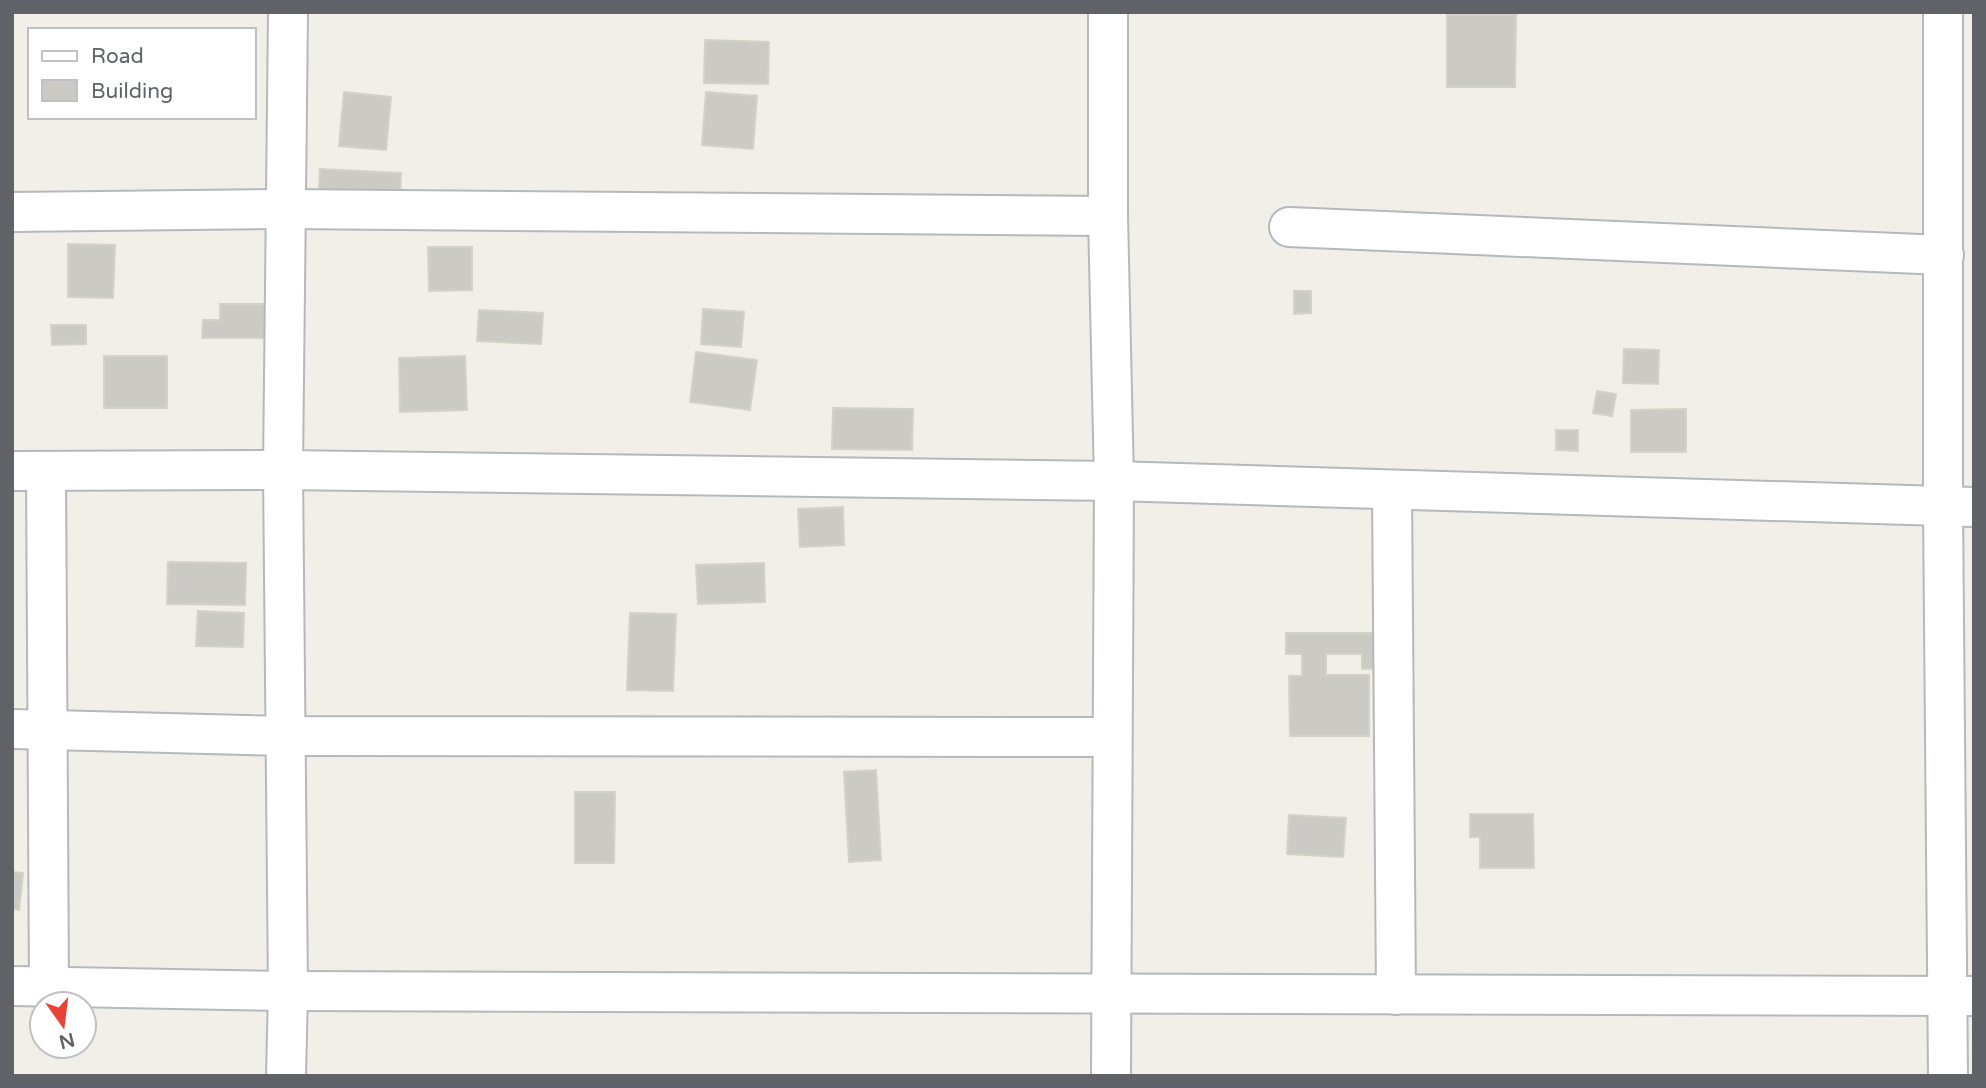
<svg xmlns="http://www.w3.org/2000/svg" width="1986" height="1088" font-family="'Varela Round',sans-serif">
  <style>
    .building { fill: #cccac5; stroke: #d6d1c6; stroke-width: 2 }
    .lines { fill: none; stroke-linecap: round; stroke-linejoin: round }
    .minor-casing { stroke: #b5b8bc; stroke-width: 42 }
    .minor { stroke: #fff; stroke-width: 38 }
  </style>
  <rect width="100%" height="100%" fill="#f1efe8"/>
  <g class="building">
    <path d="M1447,15h69l-1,72h-68z"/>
    <path d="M705,40l64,2 -1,42 -64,-1z"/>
    <path d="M344,92l47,5 -5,53 -47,-4z"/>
    <path d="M706,92l51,4 -4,53 -51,-4z"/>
    <path d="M320,169l81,4 -1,22 -81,-5z"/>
    <path d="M68,244l47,1 -2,53 -45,-1z"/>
    <path d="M428,247h44v43l-43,1z"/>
    <path d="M1294,291h17v22l-17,1z"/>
    <path d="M220,304h47v34h-65l1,-18h17z"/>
    <path d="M703,309l41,3 -3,35 -40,-3z"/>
    <path d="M479,310l64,3 -2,31 -64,-3z"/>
    <path d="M51,325h35v19l-34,1z"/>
    <path d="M1624,349l35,1 -1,34 -35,-1z"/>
    <path d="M696,352l61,8 -7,50 -60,-8z"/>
    <rect x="104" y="356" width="63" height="52"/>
    <path d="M465,356l2,54 -67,2 -1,-54z"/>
    <path d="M1597,391l19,3 -4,22 -19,-3z"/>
    <path d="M833,408l80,1 -1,41 -80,-1z"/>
    <path d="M1686,409v43h-55v-42z"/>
    <path d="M1556,430h22v21l-22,-1z"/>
    <path d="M843,507l1,38 -44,2 -2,-38z"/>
    <path d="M168,562l78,1 -1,42 -78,-1z"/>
    <path d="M764,563l1,39 -67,2 -2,-39z"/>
    <path d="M198,611l46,2 -1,34 -47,-1z"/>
    <path d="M630,613l46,1 -3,77 -46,-1z"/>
    <path d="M1286,633h101v35l-25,1v-15h-36v21h43v61h-79l-1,-60h13v-22h-16z"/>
    <path d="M876,770l5,90 -32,2 -5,-90z"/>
    <path d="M575,792h40l-1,71h-39z"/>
    <path d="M1470,814h63l1,54h-54v-31h-10z"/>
    <path d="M1289,815l57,3 -3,39 -56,-3z"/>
    <path d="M12,872l11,1 -4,37 -7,-1z"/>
  </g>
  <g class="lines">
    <g class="minor-casing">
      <g id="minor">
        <path d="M1108,12v204l6,265 -3,595"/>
        <path d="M1943,12v494l5,570"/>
        <path d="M12,212l273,-3 823,7"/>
        <path d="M1289,227l655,28"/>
        <path d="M12,471l271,-1 831,11 860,26"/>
        <path d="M46,471l3,515"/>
        <path d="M1392,490l4,505"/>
        <path d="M12,729l274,7 825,1"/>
        <path d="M12,986l276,5 1686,5"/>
        <path d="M286,1076l2,-85 -5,-521 5,-458"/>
      </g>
    </g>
    <use href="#minor" class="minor"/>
  </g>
  <rect width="1986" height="1088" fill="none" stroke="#5f6368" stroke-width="28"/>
  <rect x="28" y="28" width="228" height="91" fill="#ffffff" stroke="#bfc1c3" stroke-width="2"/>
  <rect x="42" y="51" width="35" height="10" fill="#ffffff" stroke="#bfc1c3" stroke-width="2"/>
  <text x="91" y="63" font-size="21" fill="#5f6368">Road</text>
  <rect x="42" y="80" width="35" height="21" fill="#cccac5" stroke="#bfc1c3" stroke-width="2"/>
  <text x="91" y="98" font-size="21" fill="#5f6368">Building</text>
  <g transform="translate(63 1025) rotate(166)"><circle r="33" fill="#ffffff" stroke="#bfc1c3" stroke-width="2"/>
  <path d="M0-5L12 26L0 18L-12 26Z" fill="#ea4335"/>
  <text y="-10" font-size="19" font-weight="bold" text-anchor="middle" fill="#5f6368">N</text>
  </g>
</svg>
